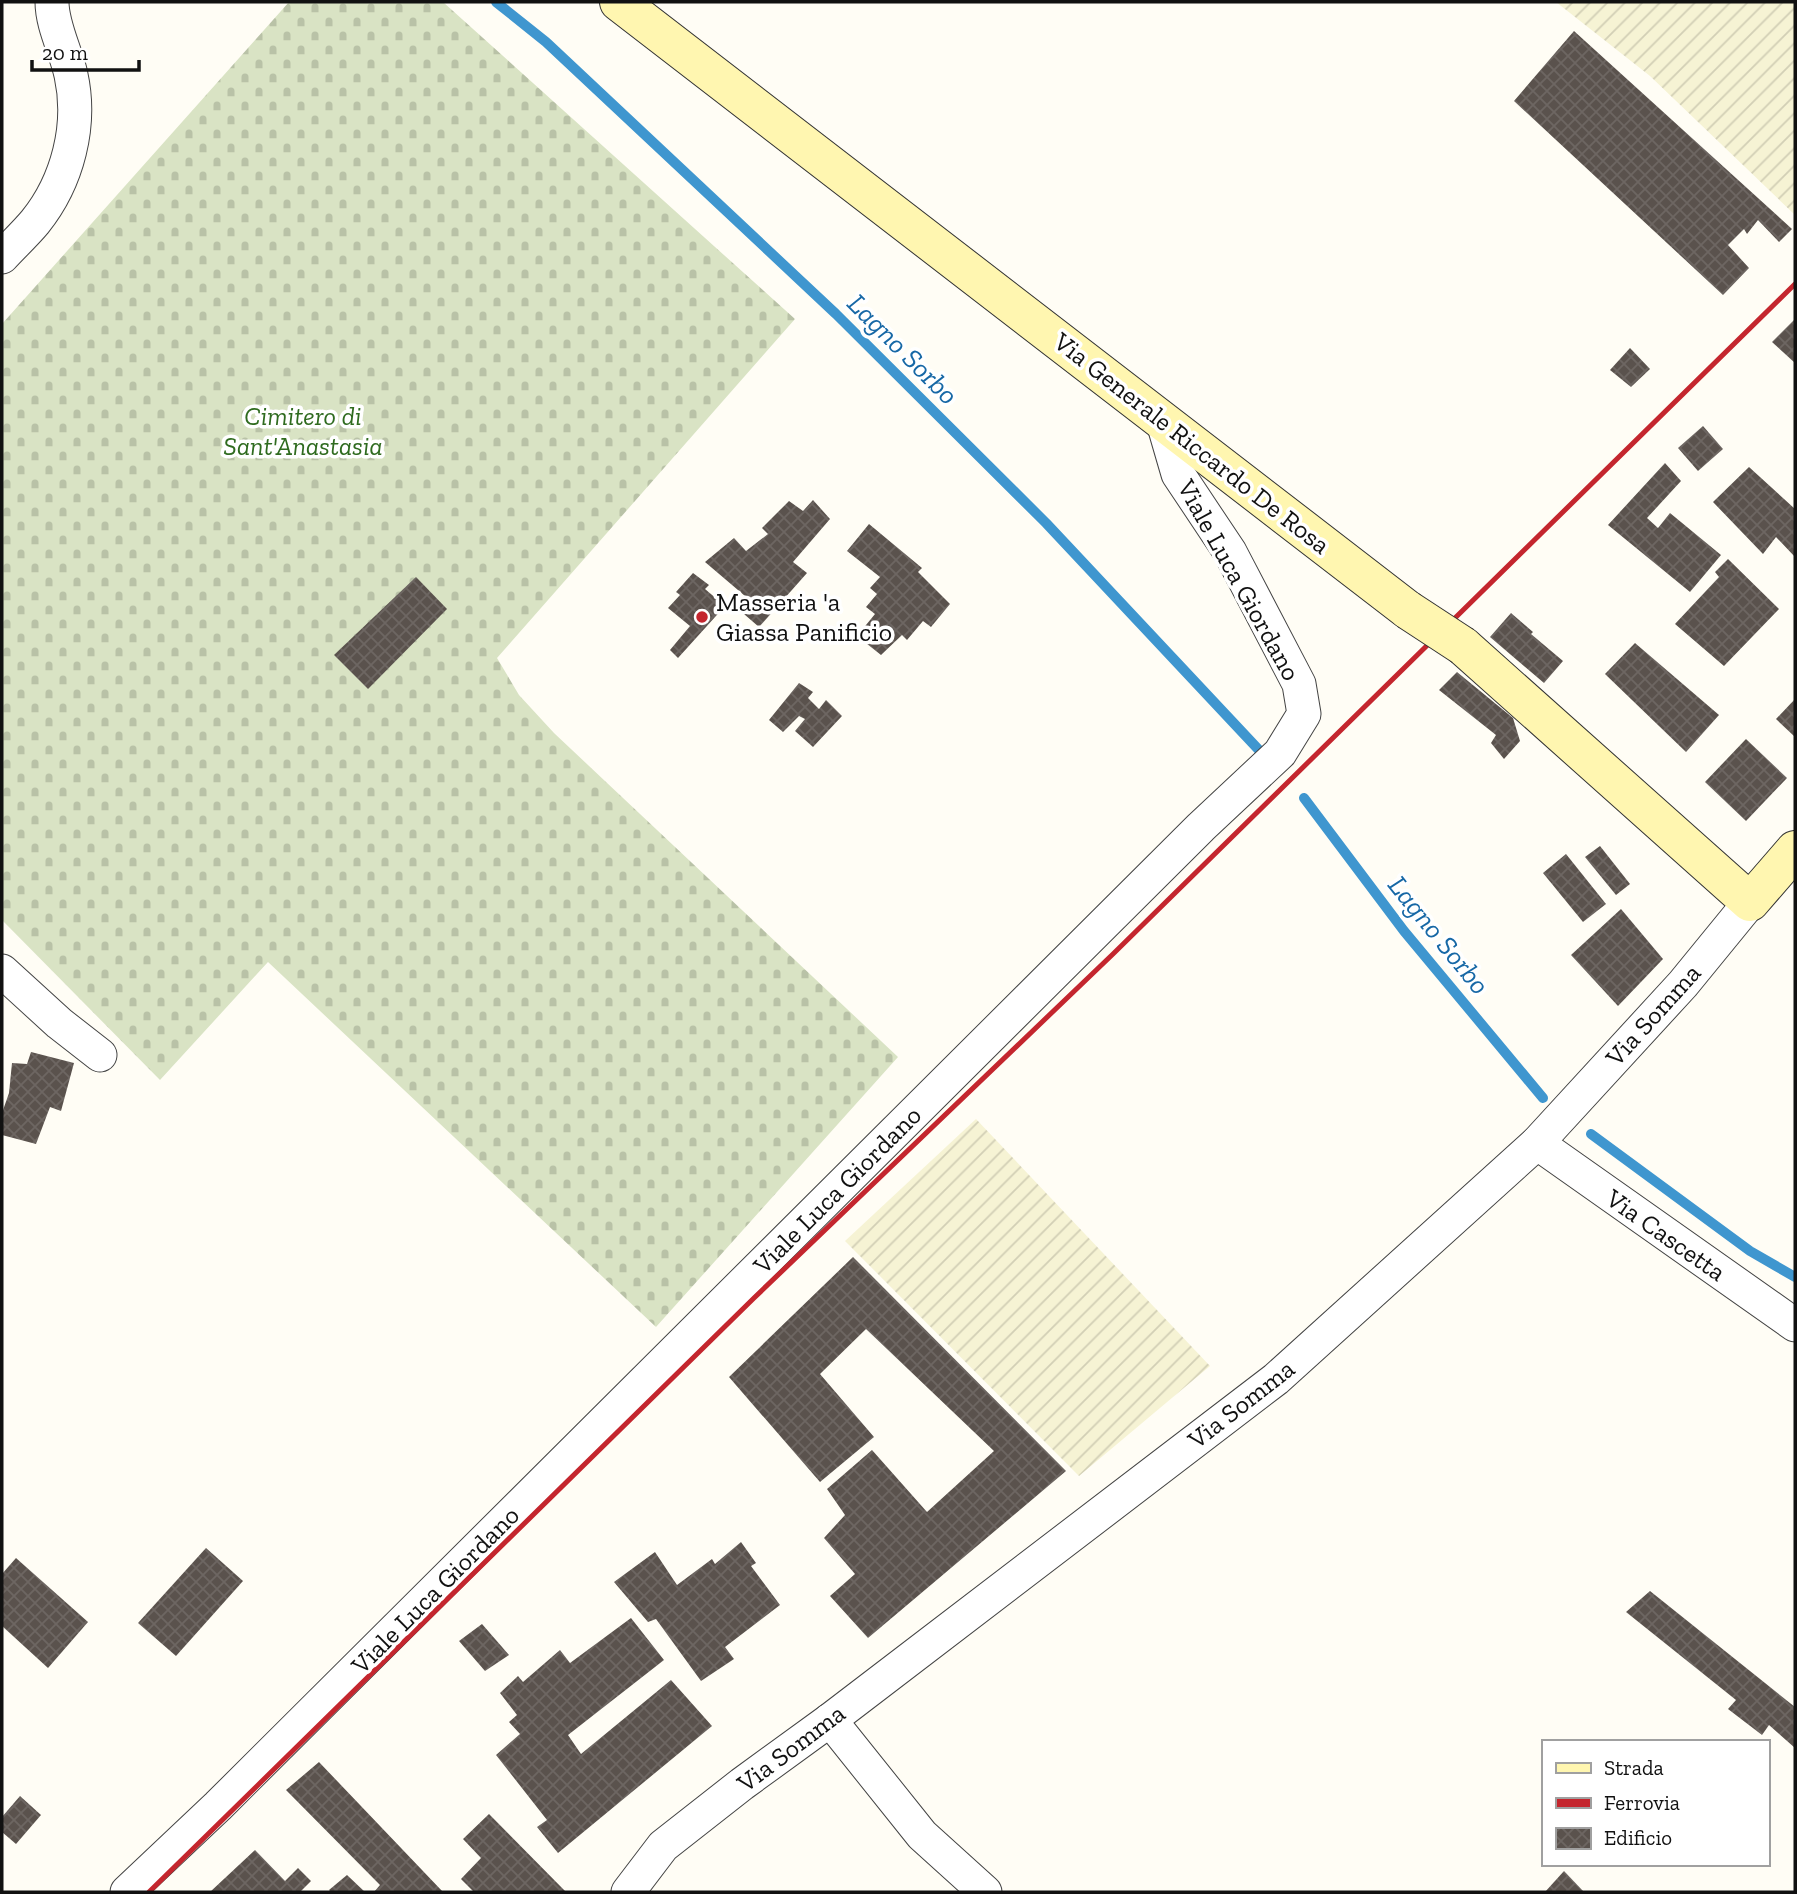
<svg xmlns="http://www.w3.org/2000/svg" width="1797" height="1894" font-family="'Zilla Slab',serif">
  <style>
    .farmland { fill: url(#farmland-furrows) }
    .cemetery { fill: url(#cemetery-stones) }
    .lines { fill: none; stroke-linecap: round; stroke-linejoin: round }
    .stream { stroke: #3f96cf; stroke-width: 10 }
    .building { fill: url(#building-cross-hatch) }
    .street-casing { stroke: #444; stroke-width: 35 }
    .secondary-casing { stroke: #333; stroke-width: 40 }
    .street { stroke: #fff; stroke-width: 33 }
    .secondary { stroke: #fff6b0; stroke-width: 38 }
    .rail { stroke: #c4262e; stroke-width: 5 }
    .secondary-bridge-casing { stroke: #333; stroke-width: 40; stroke-linecap: butt }
    .secondary-bridge { stroke: #fff6b0; stroke-width: 38 }
    .poi-dot { fill: #c4262e; stroke: #fff; stroke-width: 2.5 }
    .labels { text-anchor: middle; dominant-baseline: central; stroke-width: 7; stroke-linejoin: round; paint-order: stroke }
    .park-label { font-size: 26px; font-style: italic; fill: #2f6b1f; stroke: #fff }
    .street-label { font-size: 26px; fill: #111; stroke: #fff }
    .poi-label { font-size: 26px; fill: #111; stroke: #fff; text-anchor: start }
    .water-label { font-size: 28px; font-style: italic; fill: #1768a6; stroke: #fff }
  </style>
  <defs>
    <pattern id="farmland-furrows" width="10" height="10" patternUnits="userSpaceOnUse" patternTransform="scale(1.75)"><rect width="10" height="10" fill="#f6f3d4"/><path d="M-1 1l2-2M0 10L10 0M9 11l2-2" fill="none" stroke="#d2cfb5"/></pattern>
    <pattern id="cemetery-stones" width="16" height="16" patternUnits="userSpaceOnUse" patternTransform="scale(1.75)"><rect width="16" height="16" fill="#d9e3c4"/><path d="M2 7V4a2 2 0 0 1 4 0v3zM10 15v-3a2 2 0 0 1 4 0v3z" fill="#b9c2a7"/></pattern>
    <pattern id="building-cross-hatch" width="8" height="8" patternUnits="userSpaceOnUse" patternTransform="scale(1.75)"><rect width="8" height="8" fill="#5a524d"/><path d="M0 0l8 8M0 8l8-8" fill="none" stroke="#6d6662"/></pattern>
  </defs>
  <rect width="100%" height="100%" fill="#fffdf5"/>
  <g class="farmland">
    <path d="M1556,2h239v213l-145,-139z"/>
    <path d="M976,1119l234,247 -131,110 -234,-235z"/>
  </g>
  <path class="cemetery" d="M289,2h154l352,317 -298,339 22,37 35,38 344,324 -242,270 -388,-365 -108,118 -158,-160v-596z"/>
  <g class="lines">
    <g class="stream">
      <path d="M496,2l50,40 290,272 210,209 212,226"/>
      <path d="M1304,798l100,133 139,167"/>
      <path d="M1591,1134l159,117 45,26"/>
    </g>
  </g>
  <g class="building">
    <path d="M1574,31l218,198 -13,13 -21,-22 -11,14 -3,-5 -16,16 21,23 -26,27 -209,-194z"/>
    <path d="M1795,319v44l-23,-21z"/>
    <path d="M1630,348l20,21 -19,18 -21,-17z"/>
    <path d="M1703,426l20,23 -25,22 -20,-23z"/>
    <path d="M1665,463l16,18 -34,37 11,10 12,-15 51,42 -31,37 -82,-67z"/>
    <path d="M1749,467l46,42v48l-19,-20 -13,17 -50,-52z"/>
    <path d="M813,500l17,19 -37,43 14,11 -48,54 -22,-19 8,-12 -40,-34 29,-24 12,13 22,-17 -6,-6 27,-27 14,10z"/>
    <path d="M869,524l53,44 -4,4 32,32 -19,23 -8,-6 -16,19 -5,-5 -21,20 -24,-19 18,-22 -9,-7 11,-13 -7,-6 10,-11 -33,-26z"/>
    <path d="M1728,559l51,50 -55,57 -49,-42 44,-47 -4,-5z"/>
    <path d="M693,573l16,12 -4,4 20,17 -47,52 -8,-8 20,-24 -22,-18 12,-13 -4,-3z"/>
    <path d="M416,577l31,32 -79,80 -34,-34z"/>
    <path d="M1511,613l22,19 -2,2 32,27 -19,22 -54,-46z"/>
    <path d="M1635,643l84,72 -33,37 -81,-78z"/>
    <path d="M1457,672l56,46 7,23 -16,18 -13,-16 5,-8 -57,-45z"/>
    <path d="M799,683l14,9 -5,6 11,11 7,-9 16,16 -29,31 -18,-16 10,-12 -6,-3 -16,16 -14,-12z"/>
    <path d="M1795,699v38l-19,-18z"/>
    <path d="M1746,739l41,39 -41,43 -41,-39z"/>
    <path d="M1600,846l30,38 -14,11 -31,-38z"/>
    <path d="M1566,854l40,50 -23,18 -40,-49z"/>
    <path d="M1621,909l42,50 -45,47 -47,-51z"/>
    <path d="M31,1052l43,11 -13,48 -11,-4 -14,37 -34,-9v-22l7,-20 3,-30 15,1z"/>
    <path d="M853,1257l213,214 -198,167 -38,-42 25,-22 -31,-36 21,-23 -18,-26 45,-39 55,62 67,-61 -128,-122 -46,45 54,63 -54,45 -91,-105z"/>
    <path d="M741,1542l15,21 -5,3 29,39 -55,42 9,12 -33,22 -45,-62 -8,3 -34,-40 41,-30 22,33 35,-26 3,5z"/>
    <path d="M206,1548l37,33 -67,75 -38,-33z"/>
    <path d="M16,1558l72,64 -40,46 -46,-42v-52z"/>
    <path d="M1650,1591l145,116v41l-26,-23 -7,10 -34,-26 8,-9 -110,-88z"/>
    <path d="M631,1618l33,42 -96,75 13,19 90,-74 41,46 -154,127 -21,-26 10,-7 -51,-65 24,-21 -11,-12 8,-7 -17,-22 18,-17 5,6 37,-32 10,13z"/>
    <path d="M482,1624l27,31 -24,16 -26,-30z"/>
    <path d="M319,1762l124,130h-69l6,-7 -94,-95z"/>
    <path d="M20,1796l21,19 -25,29 -14,-12v-15z"/>
    <path d="M489,1814l77,78h-92l-13,-13 20,-21 -18,-19z"/>
    <path d="M255,1850l30,31 13,-13 13,13 -11,11h-90z"/>
    <path d="M1564,1871l20,21h-39z"/>
    <path d="M347,1875l18,17h-34l-2,-2z"/>
  </g>
  <g class="lines">
    <g class="street-casing">
      <g id="street">
        <path d="M2,257c11,-12 23,-23 33,-35 33,-41 47,-97 36,-147 -5,-24 -19,-49 -19,-73"/>
        <path d="M2,971l57,52 41,32"/>
        <path d="M1537,1143l258,182"/>
        <path d="M830,1720l92,115 63,57"/>
        <path d="M127,1892l91,-86 983,-979 79,-74 24,-39 -5,-30 -69,-132 -52,-78 -16,-55"/>
        <path d="M628,1892l35,-46 79,-62 88,-64 446,-341 261,-236 146,-159 67,-82"/>
      </g>
    </g>
    <g class="secondary-casing">
      <g id="secondary">
        <path d="M619,2l789,608"/>
        <path d="M1463,646l287,256 45,-52"/>
      </g>
    </g>
    <use href="#street" class="street"/>
    <use href="#secondary" class="secondary"/>
    <path class="rail" d="M149,1892l605,-594 359,-344 682,-670"/>
    <g class="secondary-bridge-casing">
      <path id="secondary-bridge" d="M1408,610l55,36"/>
    </g>
    <use href="#secondary-bridge" class="secondary-bridge"/>
  </g>
  <circle class="poi-dot" cx="702" cy="617" r="7"/>
  <g class="labels">
    <g class="park-label">
      <text x="303" y="416">Cimitero di<tspan x="303" dy="30">Sant'Anastasia</tspan></text>
    </g>
    <g class="street-label">
      <text transform="translate(1192 443) rotate(38)">Via Generale Riccardo De Rosa</text>
      <text transform="translate(1239 580) rotate(61)">Viale Luca Giordano</text>
      <text transform="translate(1653 1015) rotate(-48)">Via Somma</text>
      <text transform="translate(837 1190) rotate(-45)">Viale Luca Giordano</text>
      <text transform="translate(1666 1235) rotate(35)">Via Cascetta</text>
      <text transform="translate(1241 1404) rotate(-38)">Via Somma</text>
      <text transform="translate(435 1590) rotate(-45)">Viale Luca Giordano</text>
      <text transform="translate(791 1748) rotate(-37)">Via Somma</text>
    </g>
    <g class="poi-label">
      <text x="716" y="602">Masseria 'a<tspan x="716" dy="30">Giassa Panificio</tspan></text>
    </g>
    <g class="water-label">
      <text transform="translate(903 349) rotate(45)">Lagno Sorbo</text>
      <text transform="translate(1439 935) rotate(51)">Lagno Sorbo</text>
    </g>
  </g>
  <rect width="1797" height="1894" fill="none" stroke="#111111" stroke-width="7"/>
  <rect x="1542" y="1740" width="228" height="126" fill="#ffffff" stroke="#a0a0a0" stroke-width="2"/>
  <rect x="1556" y="1763" width="35" height="10" fill="#fff6b0" stroke="#a0a0a0" stroke-width="2"/>
  <text x="1604" y="1775" font-size="21" fill="#111111">Strada</text>
  <rect x="1556" y="1798" width="35" height="10" fill="#c4262e" stroke="#a0a0a0" stroke-width="2"/>
  <text x="1604" y="1810" font-size="21" fill="#111111">Ferrovia</text>
  <rect x="1556" y="1828" width="35" height="21" fill="url(#building-cross-hatch)" stroke="#a0a0a0" stroke-width="2"/>
  <text x="1604" y="1845" font-size="21" fill="#111111">Edificio</text>
  <path d="M32 60v10h107v-10" fill="none" stroke="#111111" stroke-width="3.5"/>
  <text x="42" y="60" font-size="21" fill="#111111" stroke="#ffffff" stroke-width="5" paint-order="stroke">20 m</text>
</svg>
